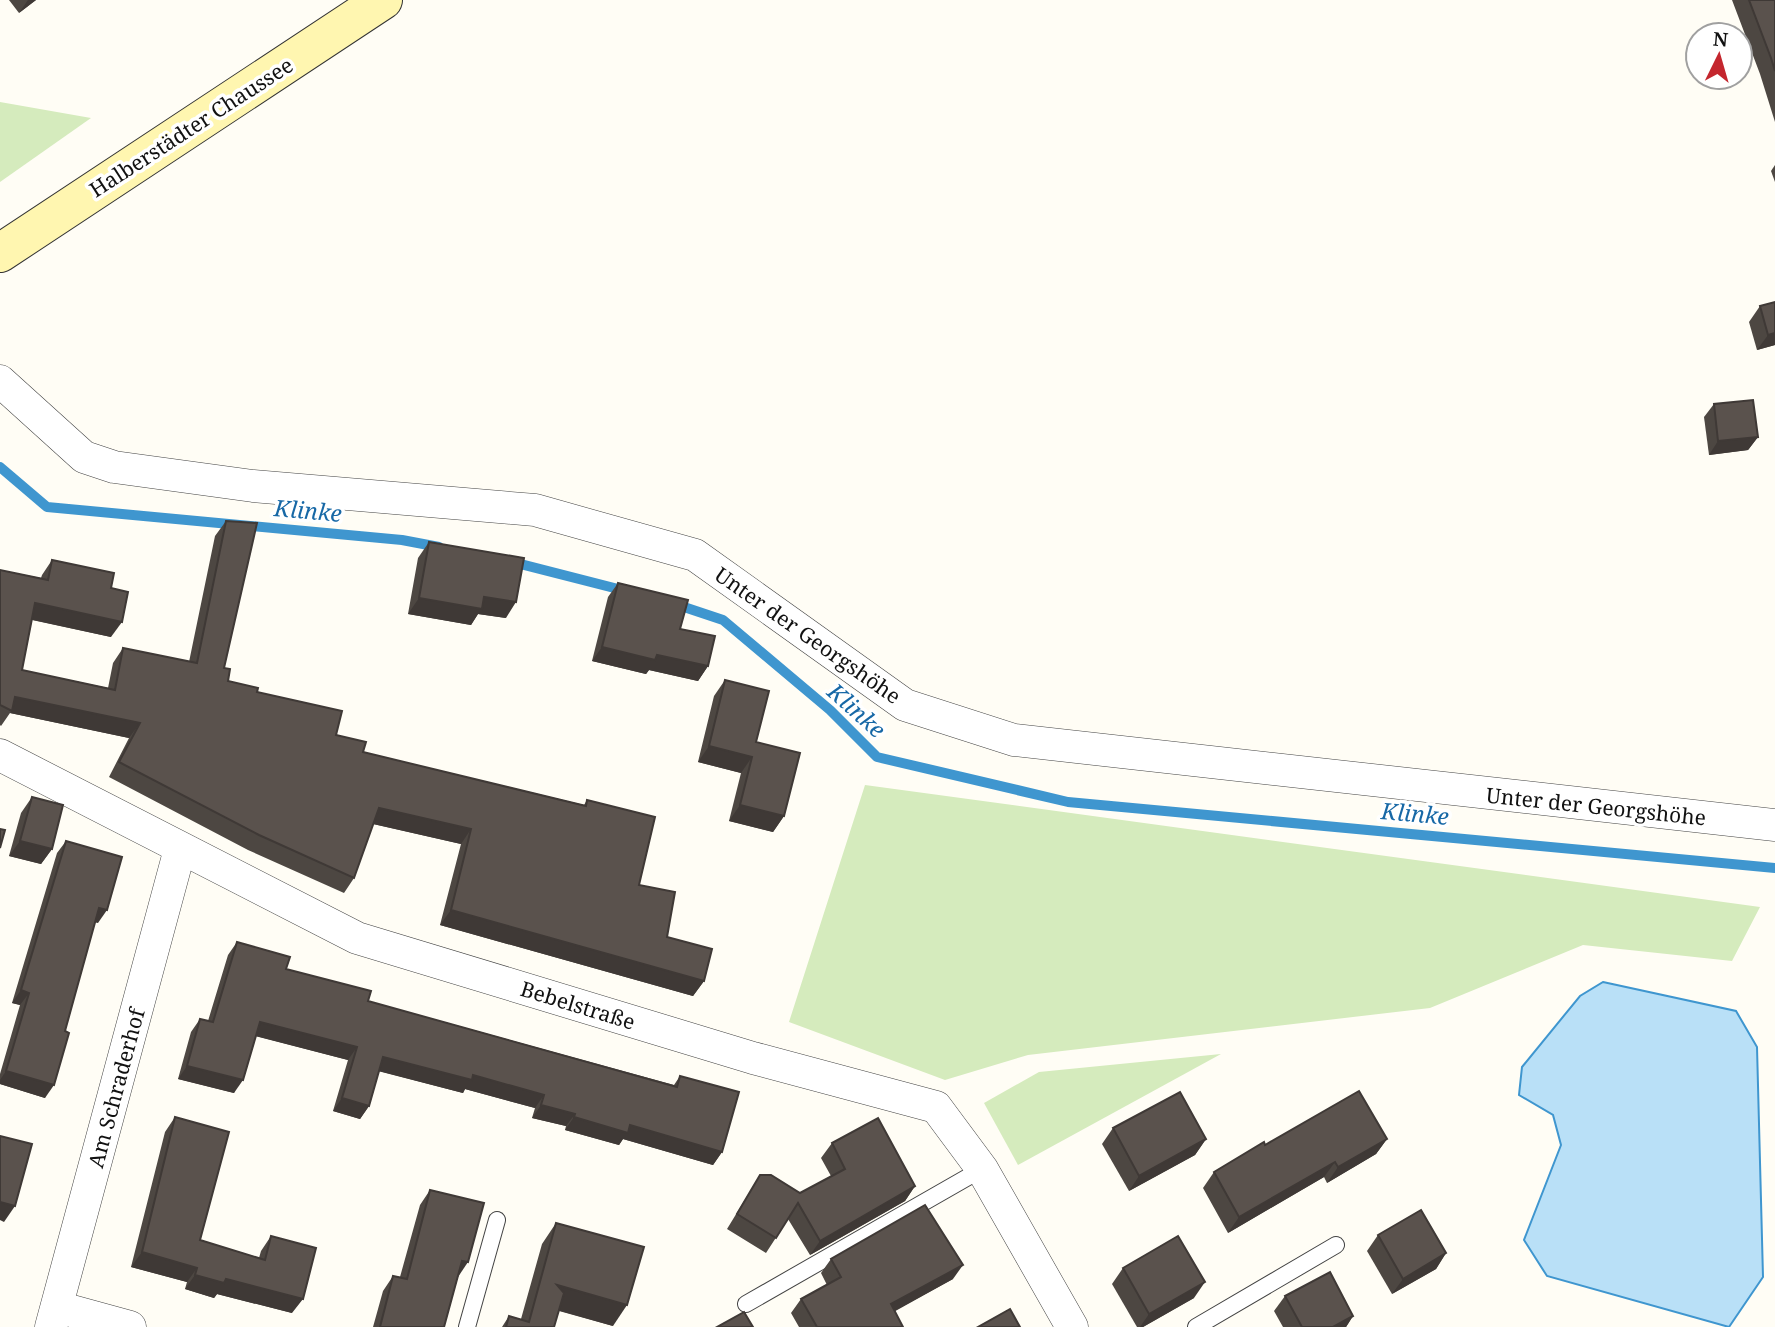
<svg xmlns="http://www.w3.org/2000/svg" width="1775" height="1327" font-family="'Noto Serif',serif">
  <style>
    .green { fill: #d5ebbd }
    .water { fill: #b9e0f7; stroke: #3f96cf; stroke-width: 2 }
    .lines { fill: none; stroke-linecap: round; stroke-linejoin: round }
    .stream { stroke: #3f96cf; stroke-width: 10 }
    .service-casing { stroke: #444; stroke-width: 18 }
    .minor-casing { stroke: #444; stroke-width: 33 }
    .secondary-casing { stroke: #333; stroke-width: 40 }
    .service { stroke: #fff; stroke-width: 16 }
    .minor { stroke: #fff; stroke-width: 32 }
    .secondary { stroke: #fff6b0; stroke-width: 38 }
    .wall { fill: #4d4742 }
    .shaded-wall { fill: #3f3936 }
    .building { fill: #5a524d; stroke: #3f3936; stroke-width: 2 }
    .labels { text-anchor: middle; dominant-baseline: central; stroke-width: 7; stroke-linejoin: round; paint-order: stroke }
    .street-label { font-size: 21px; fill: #111; stroke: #fff }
    .water-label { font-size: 23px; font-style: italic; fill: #1768a6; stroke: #fff }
  </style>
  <rect width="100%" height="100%" fill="#fffdf5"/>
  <g class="green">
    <path d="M0,102l91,16 -91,64z"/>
    <path d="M865,785l895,122 -28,54 -149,-16 -153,63 -402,47 -83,25 -156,-58z"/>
    <path d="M1221,1054l-203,111 -34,-62 55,-31z"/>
  </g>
  <path class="water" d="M1603,982l133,29 21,36 6,230 -34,50 -182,-51 -23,-36 37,-95 -8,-30 -34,-20 3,-28 58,-71z"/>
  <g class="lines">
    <g class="stream">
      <path d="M0,467l47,40 355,33 37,7"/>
      <path d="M509,561l117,30"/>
      <path d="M672,603l51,17 107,90 47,47 191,45 707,66"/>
    </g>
    <g class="service-casing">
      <g id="service">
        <path d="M746,1304l236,-135"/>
        <path d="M467,1327l30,-107"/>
        <path d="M1196,1327l140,-82"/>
      </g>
    </g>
    <g class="minor-casing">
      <g id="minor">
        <path d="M0,381l84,76 30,10 139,19 282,24 160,45 210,150 109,35 761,85"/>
        <path d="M0,755l357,183 396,120 183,49 46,62 90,158"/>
        <path d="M57,1307l73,20"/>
        <path d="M51,1327l129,-478"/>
      </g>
    </g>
    <g class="secondary-casing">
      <path id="secondary" d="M0,253l383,-253"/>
    </g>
    <use href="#service" class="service"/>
    <use href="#minor" class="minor"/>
    <use href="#secondary" class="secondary"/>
  </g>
  <g class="wall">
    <path d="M9,0h27l-17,13z"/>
    <path d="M1732,0h43v122l-15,-48z"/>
    <path d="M1775,165v17l-4,-11z"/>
    <path d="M1775,302v43l-18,5 -8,-28 11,-16z"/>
    <path d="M1714,404l44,33 -10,13 -39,5 -5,-38z"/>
    <path d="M226,521l-2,147 4,13 29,11 79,43 27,17 221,53 3,-5 52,85 28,52 37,44 -11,15 -253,-71 21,-81 -88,-20 -19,54 -10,15 -96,-43 -139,-73 20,-39 -119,-25 -9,13 -1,-1v-155l41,8 1,-3 10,-15 59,28v49l-79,-17 -10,50 86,18 5,-25 10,-15 66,14 26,-126z"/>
    <path d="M429,542l77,76 -28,-4 -7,11 -63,-11 10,-56z"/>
    <path d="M618,583l90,83 -10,15 -49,-11 -3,4 -54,-13 16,-64z"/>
    <path d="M725,680l31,62 28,74 -11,16 -44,-11 12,-48 -43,-11 16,-66z"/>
    <path d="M32,797l20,52 -11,15 -32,-8 12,-43z"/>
    <path d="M66,841l32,82 -3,-1 -50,176 -45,-14v-10l20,-69 -8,-2 45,-150z"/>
    <path d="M237,942l49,27 82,32 306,84 6,-9 42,76 -9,13 -90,-26 -4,6 -54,-15 1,-4 -34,-8 3,-10 -70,-19 -2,4 -84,-22 -10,35 -9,13 -27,-8 15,-51 -92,-24 -22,57 -56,-14 13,-47 9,-13 8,2 20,-66z"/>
    <path d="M175,1117l25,123 59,18 2,-7 10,-15 21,77 -75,-19 -3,4 -29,-9 2,-7 -56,-15 34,-135z"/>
    <path d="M1113,1128l93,11 -11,16 -66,36 -27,-47z"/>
    <path d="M1387,1139l-11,15 -49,29 -3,-6 -96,56 -25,-45 11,-16 51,-27z"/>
    <path d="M832,1143l83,43 -10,15 -95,54 -22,-36 -22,34 -39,-24 33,-54 40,18 31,-17 -10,-18z"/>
    <path d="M430,1190l28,87 -14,50h-71l10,-36 10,-15 7,1 20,-72z"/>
    <path d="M556,1223l57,103 -54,-15 -5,16h-52l7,-11 12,3 21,-75z"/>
    <path d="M1378,1235l68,18 -10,16 -44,25 -25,-43z"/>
    <path d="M831,1259l122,20 -59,32 9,16h-104l-8,-14 10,-14 26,-14 -6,-12z"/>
    <path d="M1123,1268l71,30 -51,29h-6l-25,-43z"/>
    <path d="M1285,1296l68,20 -7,11h-63l-9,-16z"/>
  </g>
  <g class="shaded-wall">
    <path d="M28,0h8l-17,13z"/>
    <path d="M1775,333v12l-18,5 11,-15z"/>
    <path d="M1758,437l-10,13 -39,5 9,-14z"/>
    <path d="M484,597l32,5 -10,16 -28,-4 -7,11 -63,-11 11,-16z"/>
    <path d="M35,603l87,19 -11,15 -87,-19z"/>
    <path d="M602,647l55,8 51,11 -10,15 -49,-11 -3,4 -54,-13z"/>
    <path d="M15,697l125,26 -11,15 -119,-25 2,-2z"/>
    <path d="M709,746l43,11 -11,16 -43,-11z"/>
    <path d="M740,805l44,11 -11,16 -44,-11z"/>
    <path d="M379,808l92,21 -10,15 -92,-21z"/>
    <path d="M20,841l32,8 -11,15 -32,-8z"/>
    <path d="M99,908l8,2 -9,13 -8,-3z"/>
    <path d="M451,910l253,71 -11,15 -253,-71z"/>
    <path d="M21,990l8,3 -9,12 -8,-2z"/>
    <path d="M260,1022l97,25 -9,13 -97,-25z"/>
    <path d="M383,1057l90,18 71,20 -9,13 -70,-19 -2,4 -89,-23z"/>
    <path d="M187,1066l56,14 -9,13 -56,-14z"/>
    <path d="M6,1071l48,14 -9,13 -45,-14v-4z"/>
    <path d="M342,1098l27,8 -9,13 -27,-8z"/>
    <path d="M541,1105l34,9 -9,12 -34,-8z"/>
    <path d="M574,1117l56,8 92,27 -9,13 -90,-26 -4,6 -54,-15z"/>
    <path d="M1206,1139l-11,16 -66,36 10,-15z"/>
    <path d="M1387,1139l-11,15 -49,29 11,-16z"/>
    <path d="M1335,1162l-11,15 -96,56 11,-16z"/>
    <path d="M915,1186l-10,15 -95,54 10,-14z"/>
    <path d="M0,1202l15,4 -11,16 -4,-2z"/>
    <path d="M142,1252l55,16 -10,14 -56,-15z"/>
    <path d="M1446,1253l-10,16 -44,25 11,-15z"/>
    <path d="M462,1261l6,1 -10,15 -7,-1z"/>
    <path d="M963,1265l-10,14 -72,40 10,-15z"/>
    <path d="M195,1275l31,4 77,20 -11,14 -75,-19 -3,4 -29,-9z"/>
    <path d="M1205,1282l-11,16 -51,29h-3l9,-13z"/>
    <path d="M557,1285l70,20 -14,21 -70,-20z"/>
    <path d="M1353,1316l-7,11h-13z"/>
  </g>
  <g class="building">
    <path d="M1749,0h26v71l-4,-13z"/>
    <path d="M1775,302v31l-7,2 -8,-29z"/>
    <path d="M1753,400l5,37 -40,4 -4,-37z"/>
    <path d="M226,521l31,2 -33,145 6,1 -2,12 30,7 -1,4 85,19 -6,24 30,7 -3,10 223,54 1,-6 68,17 -16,68 36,7 -8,45 45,12 -8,32 -253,-71 20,-81 -92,-21 -25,70 -95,-43 -140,-73 21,-39 -125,-26 -3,14 -12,-6v-135l48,10 4,-20 62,13 -3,15 17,4 -6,30 -87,-19 -13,67 93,20 8,-42 74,15z"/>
    <path d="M429,542l95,16 -8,44 -32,-5 -2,12 -63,-11z"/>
    <path d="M618,583l70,17 -8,29 35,7 -7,30 -51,-11 -2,5 -53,-13z"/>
    <path d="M725,680l44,11 -13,51 44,11 -16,63 -44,-11 12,-48 -43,-11z"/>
    <path d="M32,797l31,8 -11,44 -32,-8z"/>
    <path d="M0,829l5,1 -5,18z"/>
    <path d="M66,841l56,16 -15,53 -8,-2 -34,123 4,2 -15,52 -48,-14 23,-78 -8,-3z"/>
    <path d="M237,942l53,15 -4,12 85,22 -3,10 309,86 3,-11 59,16 -17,60 -92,-27 -2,8 -54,-16 1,-3 -34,-9 3,-10 -71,-20 -1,5 -89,-23 -14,49 -27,-8 15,-51 -97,-25 -17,58 -56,-14 13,-47 13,3z"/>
    <path d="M1359,1091l28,48 -49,28 -3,-5 -96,55 -25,-45 50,-30 1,3z"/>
    <path d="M1180,1092l26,47 -67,37 -26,-48z"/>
    <path d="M175,1117l54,15 -29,108 65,20 6,-24 45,12 -13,51 -77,-20 -2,4 -29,-8 2,-7 -55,-16z"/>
    <path d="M878,1118l37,68 -95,55 -22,-38 -22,35 -39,-24 23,-39h11l29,18 45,-24 -13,-26z"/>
    <path d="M0,1136l32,8 -17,62 -15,-4z"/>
    <path d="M430,1190l54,13 -16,59 -6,-1 -18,66h-64l13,-51 14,3z"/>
    <path d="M925,1205l38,60 -72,39 12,23h-86l-16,-28 40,-22 -10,-18z"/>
    <path d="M1421,1210l25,43 -43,26 -25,-44z"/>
    <path d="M556,1223l88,24 -17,58 -70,-20 7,8 -10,34h-48l3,-11 20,6z"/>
    <path d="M1178,1236l27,46 -56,32 -26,-46z"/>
    <path d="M1330,1272l23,44 -20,11h-31l-17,-31z"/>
    <path d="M1010,1309l10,18h-42z"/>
    <path d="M744,1312l9,15h-36z"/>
  </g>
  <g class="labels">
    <g class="street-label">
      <text transform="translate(191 127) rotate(-33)">Halberstädter Chaussee</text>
      <text transform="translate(808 635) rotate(35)">Unter der Georgshöhe</text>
      <text transform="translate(1596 806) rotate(6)">Unter der Georgshöhe</text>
      <text transform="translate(578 1005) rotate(17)">Bebelstraße</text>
      <text transform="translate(116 1088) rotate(-75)">Am Schraderhof</text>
    </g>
    <g class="water-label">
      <text transform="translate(308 510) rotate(5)">Klinke</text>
      <text transform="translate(857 710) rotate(42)">Klinke</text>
      <text transform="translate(1415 813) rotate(5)">Klinke</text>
    </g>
  </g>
  <g transform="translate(1719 56) rotate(5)"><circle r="33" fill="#ffffff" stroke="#a0a0a0" stroke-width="2"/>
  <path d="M0-5L12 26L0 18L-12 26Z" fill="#c4262e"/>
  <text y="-10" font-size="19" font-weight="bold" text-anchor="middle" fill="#111111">N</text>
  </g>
</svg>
